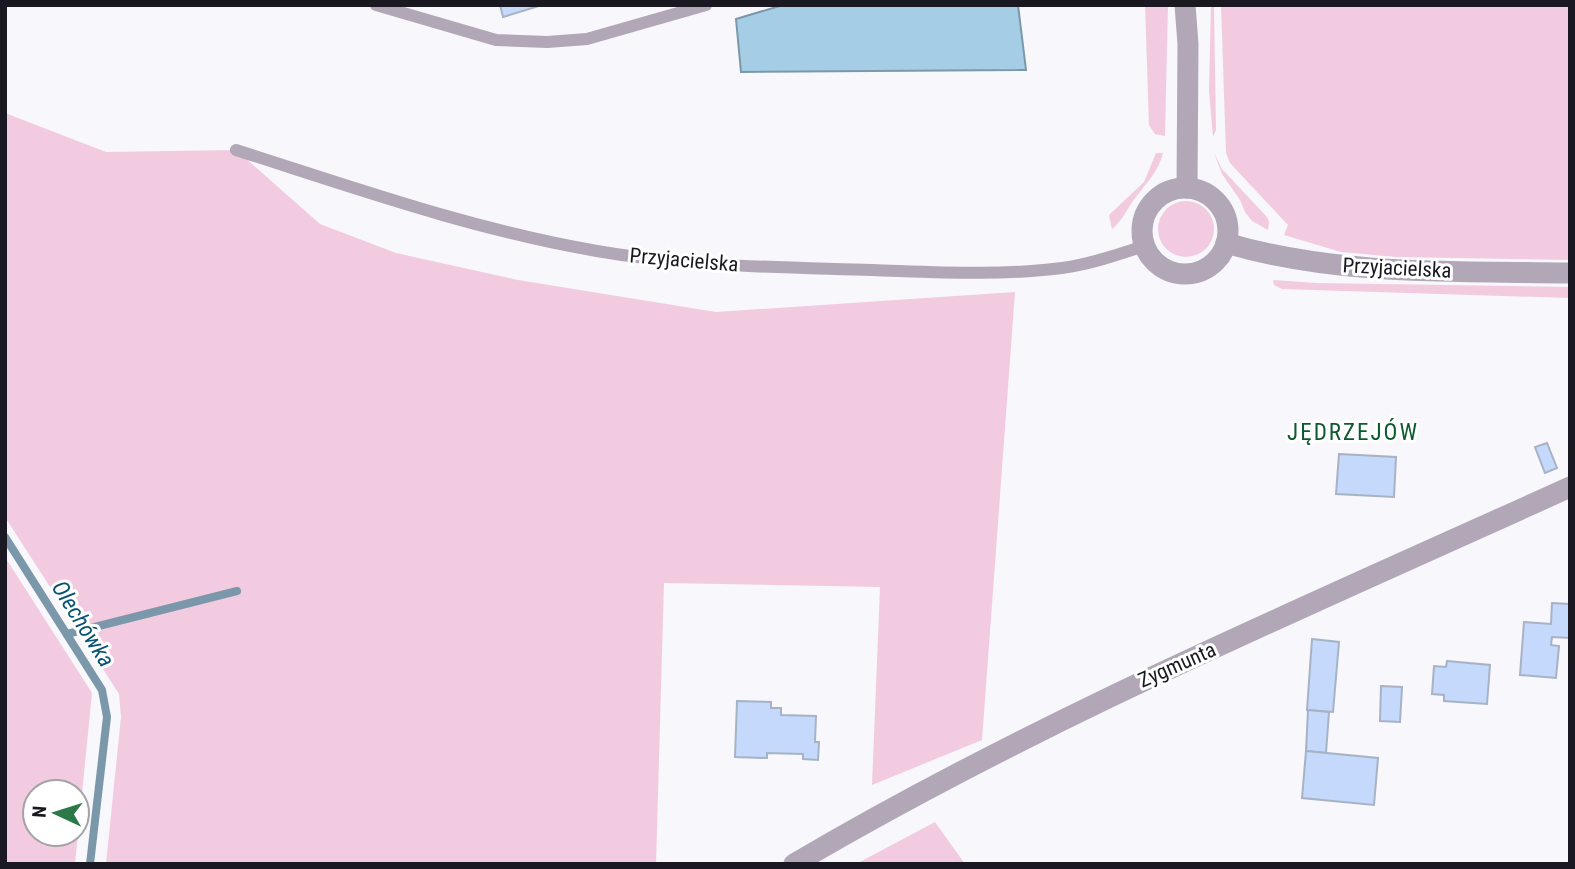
<svg xmlns="http://www.w3.org/2000/svg" width="1575" height="869" font-family="'Roboto Condensed',sans-serif">
  <style>
    .green { fill: #f2cbe1; fill-rule: evenodd }
    .water { fill: #a5cee6; stroke: #7b98ab; stroke-width: 2 }
    .lines { fill: none; stroke-linecap: round; stroke-linejoin: round }
    .stream { stroke: #7b98ab; stroke-width: 8 }
    .building { fill: #c5d9fd; stroke: #a7b2c5; stroke-width: 2 }
    .service { stroke: #b1a7b6; stroke-width: 12 }
    .minor { stroke: #b1a7b6; stroke-width: 21 }
    .labels { text-anchor: middle; dominant-baseline: central; stroke-width: 6; stroke-linejoin: round; paint-order: stroke }
    .street-label { font-size: 21px; fill: #1a1921; stroke: #fff }
    .neighbourhood-label { font-size: 23px; letter-spacing: 2px; fill: #0c5a2f; stroke: #fff }
    .water-label { font-size: 23px; font-style: italic; fill: #085374; stroke: #fff }
  </style>
  <rect width="100%" height="100%" fill="#f7f7fc"/>
  <g class="green">
    <path d="M1145,5h23l-3,131 -10,-2 -6,-9z"/>
    <path d="M1211,5h3l2,125 -3,7 -4,-46z"/>
    <path d="M1221,5h349v255l-174,-3 -55,-5 -57,-17 4,-10 -58,-62 -4,-10z"/>
    <path d="M5,113l101,39 130,-2 84,74 76,29 122,27 198,32 299,-20 -33,448 -110,45 8,-198 -216,-4 -8,281h-550l15,-147 -2,-23 -114,-177z"/>
    <path d="M1156,153h7c-5,19 -15,28 -27,44 -9,11 -12,22 -24,32l-3,-14 35,-33z"/>
    <path d="M1214,153l8,16 45,48 2,5 -1,8 -16,-9 -7,-9 -5,-12 -18,-26z"/>
    <circle cx="1186" cy="229" r="28"/>
    <path d="M1273,280l43,3 254,4v11l-288,-9 -8,-4z"/>
    <path d="M5,557l87,136 -17,171h-70zM35,792h42v42h-42z"/>
    <path d="M935,822l30,42h-109z"/>
  </g>
  <path class="water" d="M783,5h235l8,65 -285,2 -5,-53z"/>
  <g class="lines">
    <g class="stream">
      <path d="M5,537l97,153 5,27 -17,147"/>
      <path d="M67,634l170,-43"/>
    </g>
  </g>
  <g class="building">
    <path d="M500,5h42l-39,12z"/>
    <path d="M1547,443l10,25 -12,5 -10,-26z"/>
    <path d="M1339,454l57,3 -2,40 -58,-3z"/>
    <path d="M1552,603l18,1v34l-18,-1 -1,8 8,1 -3,32 -36,-3 4,-53 27,2z"/>
    <path d="M1312,639l27,3 -6,70 -26,-2z"/>
    <path d="M1447,661l43,4 -3,39 -43,-3v-6l-12,-1 2,-28 12,1z"/>
    <path d="M1381,686l21,1 -2,35 -20,-1z"/>
    <path d="M737,701l34,1v6h10v7l35,1 -1,26h4l-1,18 -15,-1v-5l-36,-1v5l-32,-1z"/>
    <path d="M1308,710l21,2 -3,41 -20,-2z"/>
    <path d="M1306,751l72,7 -4,47 -72,-7z"/>
  </g>
  <g class="lines">
    <g class="service">
      <path d="M376,5l120,35 51,2 40,-3 119,-34"/>
      <path d="M236,150c119,38 238,80 361,101 91,16 183,16 275,19 63,2 127,6 190,-2 28,-4 55,-13 82,-22"/>
    </g>
    <g class="minor">
      <path d="M1185,5l3,39 -1,144"/>
      <circle cx="1185" cy="231" r="43"/>
      <path d="M1226,243c112,33 228,28 344,30"/>
      <path d="M794,864c248,-146 514,-258 776,-377"/>
    </g>
  </g>
  <g class="labels">
    <g class="street-label">
      <text transform="translate(684 260) rotate(5)">Przyjacielska</text>
      <text transform="translate(1397 268) rotate(3)">Przyjacielska</text>
      <text transform="translate(1177 665) rotate(-24)">Zygmunta</text>
    </g>
    <g class="neighbourhood-label">
      <text x="1353" y="432">JĘDRZEJÓW</text>
    </g>
    <g class="water-label">
      <text transform="translate(83 624) rotate(58)">Olechówka</text>
    </g>
  </g>
  <rect width="1575" height="869" fill="none" stroke="#1a1921" stroke-width="14"/>
  <g transform="translate(56 813) rotate(274)"><circle r="33" fill="#ffffff" stroke="#a3a3a6" stroke-width="2"/>
  <path d="M0-5L12 26L0 18L-12 26Z" fill="#2b7949"/>
  <text y="-10" font-size="19" font-weight="bold" text-anchor="middle" fill="#1a1921">N</text>
  </g>
</svg>
